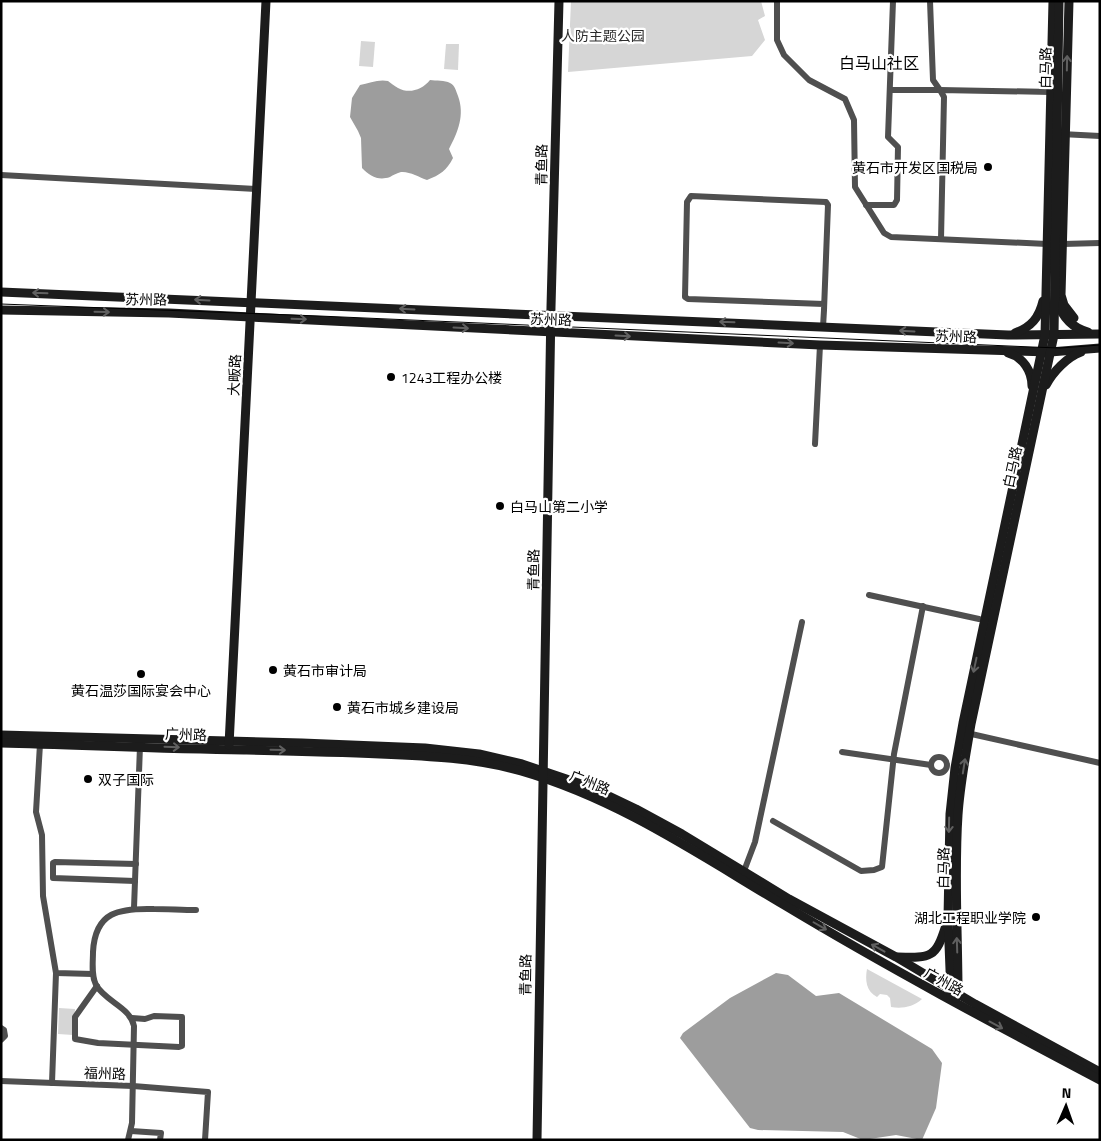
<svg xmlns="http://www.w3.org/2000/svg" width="1101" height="1141" font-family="'Titillium Web','Noto Sans SC',sans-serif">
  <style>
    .green { fill: #d6d6d6 }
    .water { fill: #9d9d9d }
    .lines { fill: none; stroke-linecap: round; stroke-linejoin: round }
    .street { stroke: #4f4f4f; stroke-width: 6 }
    .secondary { stroke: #1c1c1c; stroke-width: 9 }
    .tram { stroke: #000; stroke-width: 1 }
    .oneway { stroke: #606060 }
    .poi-dot { fill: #000; stroke: #fff; stroke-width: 2 }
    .labels { text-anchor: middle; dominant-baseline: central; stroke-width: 4.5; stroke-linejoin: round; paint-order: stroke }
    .park-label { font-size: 14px; fill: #2d2d2d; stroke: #fff }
    .street-label { font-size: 14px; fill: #000; stroke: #fff }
    .poi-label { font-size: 14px; fill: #000; stroke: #fff; text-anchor: start }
    .quarter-label { font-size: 16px; fill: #000; stroke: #fff }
  </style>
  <rect width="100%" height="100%" fill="#fff"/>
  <g class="green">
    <path d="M571,1h190l4,15 -7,4 7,20 -13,16 -184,16z"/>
    <path d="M361,41l14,1 -2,25 -14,-1z"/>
    <path d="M446,44h13l-1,26 -14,-1z"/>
    <path d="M867,969l55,30c-9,8 -20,10 -31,8l-1,-9 -3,-3 -7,-1 -3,3c-11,-6 -12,-17 -10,-28z"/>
    <path d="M59,1008l16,1 -2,26 -15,-1z"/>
  </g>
  <g class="water">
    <path d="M430,80c6,1 15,0 20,3 5,2 6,8 8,13 7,19 0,36 -9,53l4,9c-6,12 -13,17 -26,22 -8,-3 -18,-9 -26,-8 -4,1 -8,3 -11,5 -12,4 -20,-1 -28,-9l-1,-30 -3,-7 -8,-14 2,-19 8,-13c9,-2 19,-6 28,-4 3,2 6,5 10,7 11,6 24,2 32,-8z"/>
    <path d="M776,973l12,2 28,21 23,-3 93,56 10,14 -6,45 -14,32 -26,-5 -33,5 -20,-8 -85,-2 -8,-2 -70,-90 3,-5 47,-35z"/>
  </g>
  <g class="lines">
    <g class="street">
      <path d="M777,1v39l7,15 25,25 36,19 9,21 1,67 29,46 7,4 156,7"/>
      <path d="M930,1l3,79 7,10"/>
      <path d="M890,90h50"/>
      <path d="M1061,134l39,2"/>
      <path d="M1,175l255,14"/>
      <path d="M866,205h28l3,-5 1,-53 -10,-10 5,-136"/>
      <path d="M941,239l3,-142 -4,-7 111,2"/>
      <path d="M1063,244l37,-1"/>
      <path d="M823,327l1,-17 4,-105 -2,-3 -135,-6 -4,6 -2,95 3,2 136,5"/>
      <path d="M815,444l5,-99"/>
      <path d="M869,595l110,24"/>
      <path d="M967,733l133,30"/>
      <path d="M40,744l-4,68 6,23 1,61 13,77 37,1"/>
      <path d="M842,752l89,13"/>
      <circle cx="939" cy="765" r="8"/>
      <path d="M773,821l88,50 13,-1 8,-3 12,-113 29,-148"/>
      <path d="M744,871l11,-29 47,-220"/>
      <path d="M135,881l-82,-3v-15l2,-1 81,2"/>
      <path d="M134,908l6,-162"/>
      <path d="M97,986l-22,31v22l23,4 81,4 3,-1v-29l-28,-1 -9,3 -13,-1"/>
      <path d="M1,1028l3,2 1,6 -4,4"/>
      <path d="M1,1081l132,5 75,6 -3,48"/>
      <path d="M52,1083l4,-110"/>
      <path d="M131,1131l30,2 -1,7"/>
      <path d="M128,1140l4,-17 2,-97c-4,-19 -28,-24 -38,-41 -5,-10 -3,-23 -3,-33 2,-41 27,-44 61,-43 14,0 28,1 42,1"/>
    </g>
    <g class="secondary">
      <path d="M1069,1l-8,294 3,10 10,13"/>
      <path d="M1,292l1007,43 92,-1"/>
      <path d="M1057,301c5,15 15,27 31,31"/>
      <path d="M1,310l168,3 651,32 230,7 50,-4"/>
      <path d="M1015,333c16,-6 24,-15 28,-32"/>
      <path d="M1008,353c15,4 24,18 24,33"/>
      <path d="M1046,385c7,-13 21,-28 35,-33"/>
      <path d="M1,735l301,8 123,5 54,6 43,10 68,23 46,22 46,25 107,65 107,58 79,47 125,68"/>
      <path d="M1,743c81,2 162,6 243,7 45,1 91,2 136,4 48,2 95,4 141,17 97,28 177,83 263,134 103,62 210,119 316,175"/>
      <path d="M229,745l37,-744"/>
      <path d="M898,957c33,1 38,1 48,-32"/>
      <path d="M951,995l-3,-77 2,-104 5,-46 8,-45 82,-388 8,-334"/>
      <path d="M956,998l2,-4c0,-60 -4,-120 0,-179 2,-31 8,-61 13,-91l83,-389 5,-334"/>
      <path d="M537,1140l14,-833 8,-306"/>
    </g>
    <path class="tram" d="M1,304l318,12 713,31 28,1 40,-3"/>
  </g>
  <defs><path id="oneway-shaft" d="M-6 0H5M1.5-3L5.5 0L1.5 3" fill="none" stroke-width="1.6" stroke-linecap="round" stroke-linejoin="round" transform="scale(1.25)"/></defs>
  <g class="oneway">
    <use href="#oneway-shaft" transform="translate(1067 63) rotate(-89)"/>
    <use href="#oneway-shaft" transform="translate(40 293) rotate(-178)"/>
    <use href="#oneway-shaft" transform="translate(202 300) rotate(-177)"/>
    <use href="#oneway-shaft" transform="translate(407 309) rotate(-177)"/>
    <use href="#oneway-shaft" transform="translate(102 312) rotate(1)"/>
    <use href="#oneway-shaft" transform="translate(299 319) rotate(2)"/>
    <use href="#oneway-shaft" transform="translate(727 322) rotate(-178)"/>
    <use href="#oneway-shaft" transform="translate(461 328) rotate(3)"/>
    <use href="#oneway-shaft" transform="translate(907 331) rotate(-177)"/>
    <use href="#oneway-shaft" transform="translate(623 336) rotate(3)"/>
    <use href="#oneway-shaft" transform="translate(786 343) rotate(3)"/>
    <use href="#oneway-shaft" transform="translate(975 665) rotate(102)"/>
    <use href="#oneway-shaft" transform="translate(172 747) rotate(2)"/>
    <use href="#oneway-shaft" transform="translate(278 750) rotate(1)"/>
    <use href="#oneway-shaft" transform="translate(964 766) rotate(-81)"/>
    <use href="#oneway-shaft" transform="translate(949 825) rotate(91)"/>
    <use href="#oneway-shaft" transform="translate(820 926) rotate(30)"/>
    <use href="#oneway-shaft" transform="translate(957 945) rotate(-92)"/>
    <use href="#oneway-shaft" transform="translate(878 948) rotate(-151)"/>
    <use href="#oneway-shaft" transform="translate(996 1025) rotate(28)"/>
  </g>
  <g class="poi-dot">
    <circle cx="988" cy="167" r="5"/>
    <circle cx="391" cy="377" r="5"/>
    <circle cx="500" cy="506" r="5"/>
    <circle cx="273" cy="670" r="5"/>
    <circle cx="141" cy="674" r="5"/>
    <circle cx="337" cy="707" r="5"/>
    <circle cx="88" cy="779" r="5"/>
    <circle cx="1036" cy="917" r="5"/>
  </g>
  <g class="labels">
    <g class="park-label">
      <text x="603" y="35">人防主题公园</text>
    </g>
    <g class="street-label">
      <text transform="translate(1045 68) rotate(-89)">白马路</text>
      <text transform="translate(541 165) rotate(-89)">青鱼路</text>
      <text transform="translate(146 299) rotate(1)">苏州路</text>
      <text transform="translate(551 319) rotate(2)">苏州路</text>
      <text transform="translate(956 336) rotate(2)">苏州路</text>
      <text transform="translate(234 375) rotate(-87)">大畈路</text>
      <text transform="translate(1012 467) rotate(-78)">白马路</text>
      <text transform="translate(533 570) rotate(-89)">青鱼路</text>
      <text transform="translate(186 734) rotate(2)">广州路</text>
      <text transform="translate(590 782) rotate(22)">广州路</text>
      <text transform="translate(943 868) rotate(-89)">白马路</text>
      <text transform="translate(525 975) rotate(-89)">青鱼路</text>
      <text transform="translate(944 981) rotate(29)">广州路</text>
      <text transform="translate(105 1073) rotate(2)">福州路</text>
    </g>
    <g class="poi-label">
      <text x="978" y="167" text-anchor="end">黄石市开发区国税局</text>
      <text x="401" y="377">1243工程办公楼</text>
      <text x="510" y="506">白马山第二小学</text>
      <text x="283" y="670">黄石市审计局</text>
      <text x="141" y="690" text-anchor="middle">黄石温莎国际宴会中心</text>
      <text x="347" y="707">黄石市城乡建设局</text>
      <text x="98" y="779">双子国际</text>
      <text x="1026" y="917" text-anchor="end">湖北工程职业学院</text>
    </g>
    <g class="quarter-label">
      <text x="879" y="63">白马山社区</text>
    </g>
  </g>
  <rect width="1101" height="1141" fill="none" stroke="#000000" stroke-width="5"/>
  <g transform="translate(1066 1106) rotate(2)" stroke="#ffffff" stroke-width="4" paint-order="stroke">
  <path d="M0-4L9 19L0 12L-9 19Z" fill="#000000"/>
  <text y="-8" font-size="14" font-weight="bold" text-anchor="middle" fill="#000000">N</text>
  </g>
</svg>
